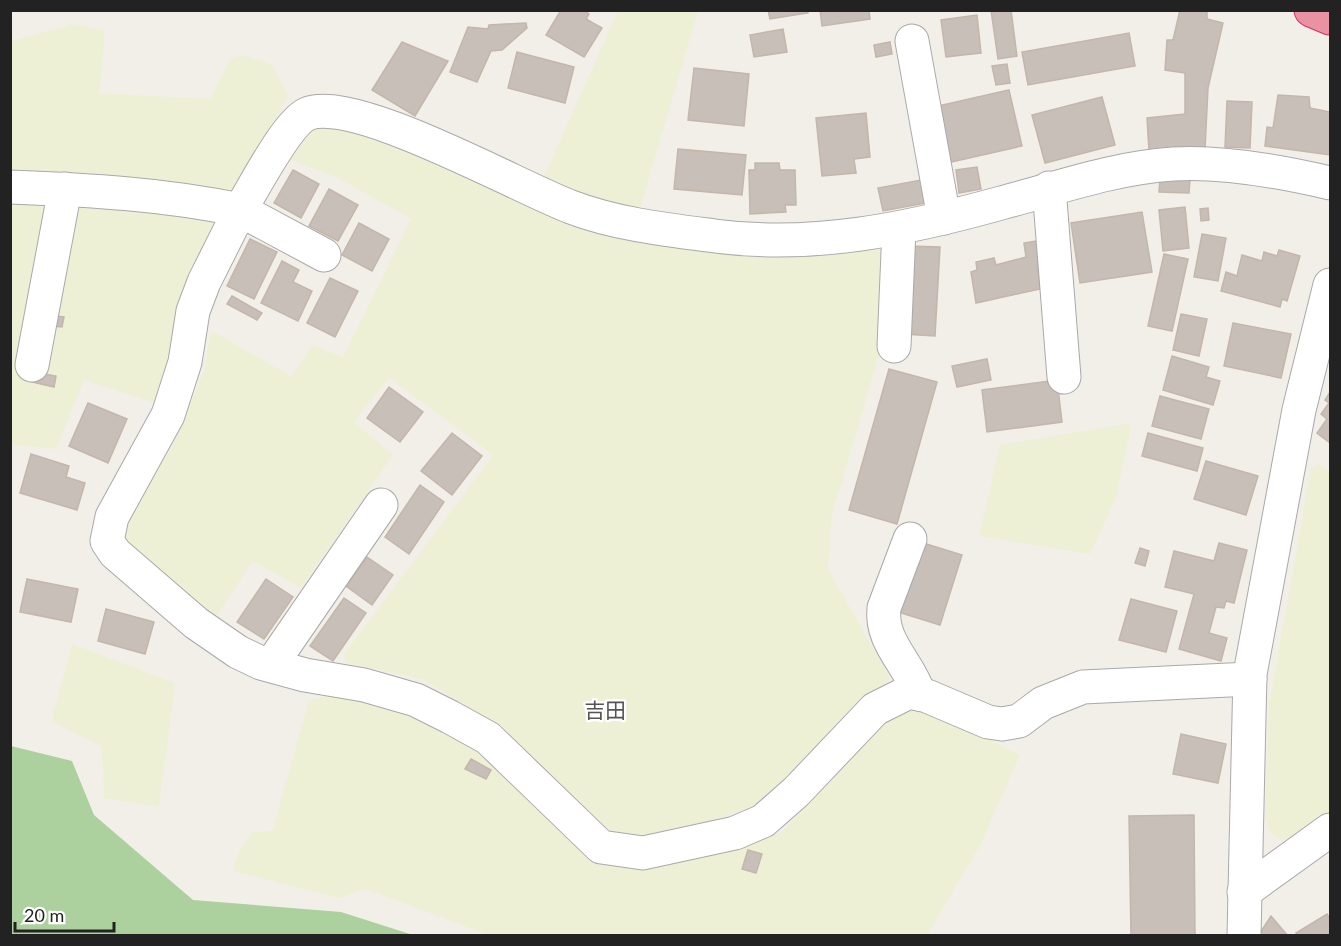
<svg xmlns="http://www.w3.org/2000/svg" width="1341" height="946" font-family="Lato,'Noto Sans JP',sans-serif">
  <style>
    .farmland { fill: #eef0d5 }
    .forest { fill: #add19e }
    .building { fill: #c7bfb8; stroke: #c4b6ab; stroke-width: 1.5 }
    .lines { fill: none; stroke-linecap: round; stroke-linejoin: round }
    .minor-casing { stroke: #a9a9a9; stroke-width: 35 }
    .highway-casing { stroke: #dc2a67; stroke-width: 35 }
    .minor { stroke: #fff; stroke-width: 33 }
    .highway { stroke: #e892a2; stroke-width: 33 }
    .labels { text-anchor: middle; dominant-baseline: central; stroke-width: 4.5; stroke-linejoin: round; paint-order: stroke }
    .quarter-label { font-size: 21px; fill: #555; stroke: #fff }
  </style>
  <rect width="100%" height="100%" fill="#f2efe9"/>
  <g class="farmland">
    <path d="M618,11h80l-58,198 -21,-3 -77,-25z"/>
    <path d="M73,24l32,7 -6,62 111,6 21,-41 12,-3 28,9 17,31 -40,81 -13,14 -224,-16v-133z"/>
    <path d="M332,122l119,45 132,64 73,13 225,-1 1,102 -51,174 -3,50 62,109 -126,124 -66,24 -67,14 -15,-5 -25,-21 -92,-89 -77,-46 -76,-16 -2,-9 149,-199 -104,-77 -35,44 39,33 -92,133 -48,-27 -37,56 -93,-74 -2,-12 51,-84 33,-79 6,-38 80,46 22,-31 30,12 68,-138 -73,-41 -47,-18 -1,-7 24,-26z"/>
    <path d="M10,202l107,6 94,13 6,9 -56,175 -77,-25 -28,69 -45,-5z"/>
    <path d="M1132,423l-16,75 -26,56 -111,-18 21,-91z"/>
    <path d="M1319,464l11,7v346l-38,23h-12l-10,-8 -5,-14 4,-113 42,-237z"/>
    <path d="M72,644l103,39 -16,124 -55,-9 -2,-52 -51,-24z"/>
    <path d="M338,693l64,15 67,32 140,120 56,6 76,-18 41,-16 78,-88 39,-34 26,-3 95,48 -39,89 -54,91h-439l-122,-46 -27,9 -106,-27 6,-20 13,-19 20,-1 37,-130z"/>
  </g>
  <path class="forest" d="M11,746l61,15 22,54 99,85 148,12 72,23h-402z"/>
  <g class="building">
    <path d="M561,10h22l6,4 -3,5 16,9 -18,29 -38,-22z"/>
    <path d="M768,10h39l1,3 -38,6z"/>
    <path d="M820,10h49l1,9 -48,7z"/>
    <path d="M991,10h20l6,46 -19,3z"/>
    <path d="M1180,10l27,1v8l16,4 -15,65 -3,61 -56,2 -2,-33 38,-4v-41l-20,-3 2,-30h6z"/>
    <path d="M977,15l4,38 -35,4 -5,-37z"/>
    <path d="M526,23l1,5 -25,22 -11,1 -14,31 -27,-10 18,-45 20,2 1,-4z"/>
    <path d="M783,29l4,23 -33,5 -4,-22z"/>
    <path d="M1129,33l6,33 -107,19 -6,-33z"/>
    <path d="M402,42l46,19 -33,55 -43,-26z"/>
    <path d="M890,42l2,12 -16,3 -2,-12z"/>
    <path d="M517,52l57,15 -9,36 -57,-15z"/>
    <path d="M1007,64l3,19 -14,2 -4,-19z"/>
    <path d="M694,68l55,6 -5,52 -56,-6z"/>
    <path d="M1009,90l13,56 -71,16 -13,-56z"/>
    <path d="M1278,95l31,2 1,11 20,4v43l-65,-9 2,-19 6,1z"/>
    <path d="M1102,97l13,48 -70,18 -13,-48z"/>
    <path d="M1227,101l25,1 -2,46 -25,-1z"/>
    <path d="M866,113l4,44 -16,2 2,14 -34,3 -6,-58z"/>
    <path d="M678,149l68,6 -4,40 -68,-6z"/>
    <path d="M755,163h24l1,7h15l1,35h-11l1,7 -36,2 -1,-44h6z"/>
    <path d="M977,167l4,22 -22,4 -3,-23z"/>
    <path d="M293,170l26,14 -18,34 -27,-15z"/>
    <path d="M1160,179l30,1 -1,13 -30,-1z"/>
    <path d="M921,180l5,23 -43,8 -5,-23z"/>
    <path d="M329,189l29,16 -20,36 -29,-15z"/>
    <path d="M1185,207l4,41 -26,3 -4,-41z"/>
    <path d="M1208,208l1,12 -8,1 -1,-12z"/>
    <path d="M1142,212l10,60 -72,11 -9,-60z"/>
    <path d="M359,223l30,16 -17,32 -30,-16z"/>
    <path d="M1202,234l24,4 -8,43 -24,-4z"/>
    <path d="M250,239l27,13 -23,47 -27,-13z"/>
    <path d="M1041,240l4,22 -8,2 3,25 -64,14 -5,-31 6,-2 -1,-8 18,-4 2,7 30,-8 -2,-14z"/>
    <path d="M908,246l32,1 -5,89 -32,-2z"/>
    <path d="M1279,250l21,6 -13,45 -5,-2 -2,8 -59,-16 5,-19 11,4 5,-21 20,6 2,-9 13,4z"/>
    <path d="M1164,254l24,5 -16,72 -24,-5z"/>
    <path d="M282,261l17,9 -6,12 19,9 -14,30 -37,-18z"/>
    <path d="M330,278l28,13 -23,46 -28,-14z"/>
    <path d="M232,296l30,17 -5,7 -30,-16z"/>
    <path d="M1181,314l26,5 -8,37 -26,-6z"/>
    <path d="M55,316l9,1 -2,10 -9,-1z"/>
    <path d="M1233,323l58,11 -10,44 -57,-12z"/>
    <path d="M1172,356l37,11 -3,10 14,4 -7,24 -50,-15z"/>
    <path d="M987,359l4,21 -34,7 -5,-21z"/>
    <path d="M889,369l48,13 -40,142 -48,-14z"/>
    <path d="M34,372l22,4 -2,11 -22,-5z"/>
    <path d="M1057,380l5,42 -75,10 -5,-42z"/>
    <path d="M389,387l34,25 -23,30 -33,-24z"/>
    <path d="M1330,392v51l-13,-10 10,-14 -6,-5 8,-11 -4,-3z"/>
    <path d="M1160,396l49,13 -8,30 -49,-13z"/>
    <path d="M88,403l39,16 -19,44 -39,-17z"/>
    <path d="M452,433l30,23 -30,39 -31,-24z"/>
    <path d="M1148,433l55,15 -6,23 -55,-15z"/>
    <path d="M31,454l38,12 -3,11 19,6 -8,27 -57,-17z"/>
    <path d="M1206,461l52,15 -12,39 -52,-16z"/>
    <path d="M420,485l24,17 -35,52 -24,-17z"/>
    <path d="M920,542l42,13 -22,70 -42,-13z"/>
    <path d="M1219,543l28,7 -13,53 -8,-2 -2,7 -8,-1 -7,26 18,5 -6,23 -42,-12 15,-55 -29,-7 9,-36 40,10z"/>
    <path d="M1140,548l9,3 -4,15 -10,-3z"/>
    <path d="M367,557l26,18 -21,30 -26,-19z"/>
    <path d="M27,579l51,10 -7,33 -51,-10z"/>
    <path d="M266,579l27,18 -29,42 -27,-17z"/>
    <path d="M344,598l22,15 -33,48 -23,-15z"/>
    <path d="M1131,599l46,12 -11,41 -47,-12z"/>
    <path d="M106,609l48,13 -9,32 -47,-13z"/>
    <path d="M1181,734l45,10 -8,39 -45,-9z"/>
    <path d="M471,759l20,11 -5,9 -21,-10z"/>
    <path d="M1194,815l1,121h-64l-2,-120z"/>
    <path d="M748,850l14,4 -6,19 -14,-4z"/>
    <path d="M1327,914l3,5v17h-32l-2,-3z"/>
    <path d="M1271,916l17,20h-26l-2,-3z"/>
  </g>
  <g class="lines">
    <g class="minor-casing">
      <g id="minor">
        <path d="M912,41l32,177"/>
        <path d="M10,187c78,3 154,7 230,23 14,-22 46,-86 67,-96 46,-20 213,74 264,93 44,17 97,23 144,29 97,13 193,-7 286,-33 57,-15 112,-35 172,-39 48,-3 110,8 157,19"/>
        <path d="M1049,188l15,189"/>
        <path d="M324,255l-84,-45 -36,72 -11,29 -8,51 -17,53 -56,102 -5,24 8,12 81,70 42,29 23,11 44,12 59,10 52,15 34,17 38,21 113,109 42,6 92,-20 28,-12 33,-29 79,-83 34,-17 18,4 61,26 14,2 17,-3 24,-18 40,-16 167,-8"/>
        <path d="M894,346l5,-117"/>
        <path d="M32,365l33,-176"/>
        <path d="M910,539l-26,69c-4,34 25,55 35,86"/>
        <path d="M271,665l110,-160"/>
        <path d="M1244,892l86,-62"/>
        <path d="M1244,936l6,-262 49,-264 31,-125"/>
      </g>
    </g>
    <g class="highway-casing">
      <path id="highway" d="M1311,10l19,8"/>
    </g>
    <use href="#minor" class="minor"/>
    <use href="#highway" class="highway"/>
  </g>
  <g class="labels">
    <g class="quarter-label">
      <text x="605" y="709">吉田</text>
    </g>
  </g>
  <rect width="1341" height="946" fill="none" stroke="#222222" stroke-width="24"/>
  <path d="M15 922v9h99v-9" fill="none" stroke="#222222" stroke-width="3"/>
  <text x="24" y="922" font-size="18" fill="#222222" stroke="#ffffff" stroke-width="4.5" paint-order="stroke">20 m</text>
</svg>
